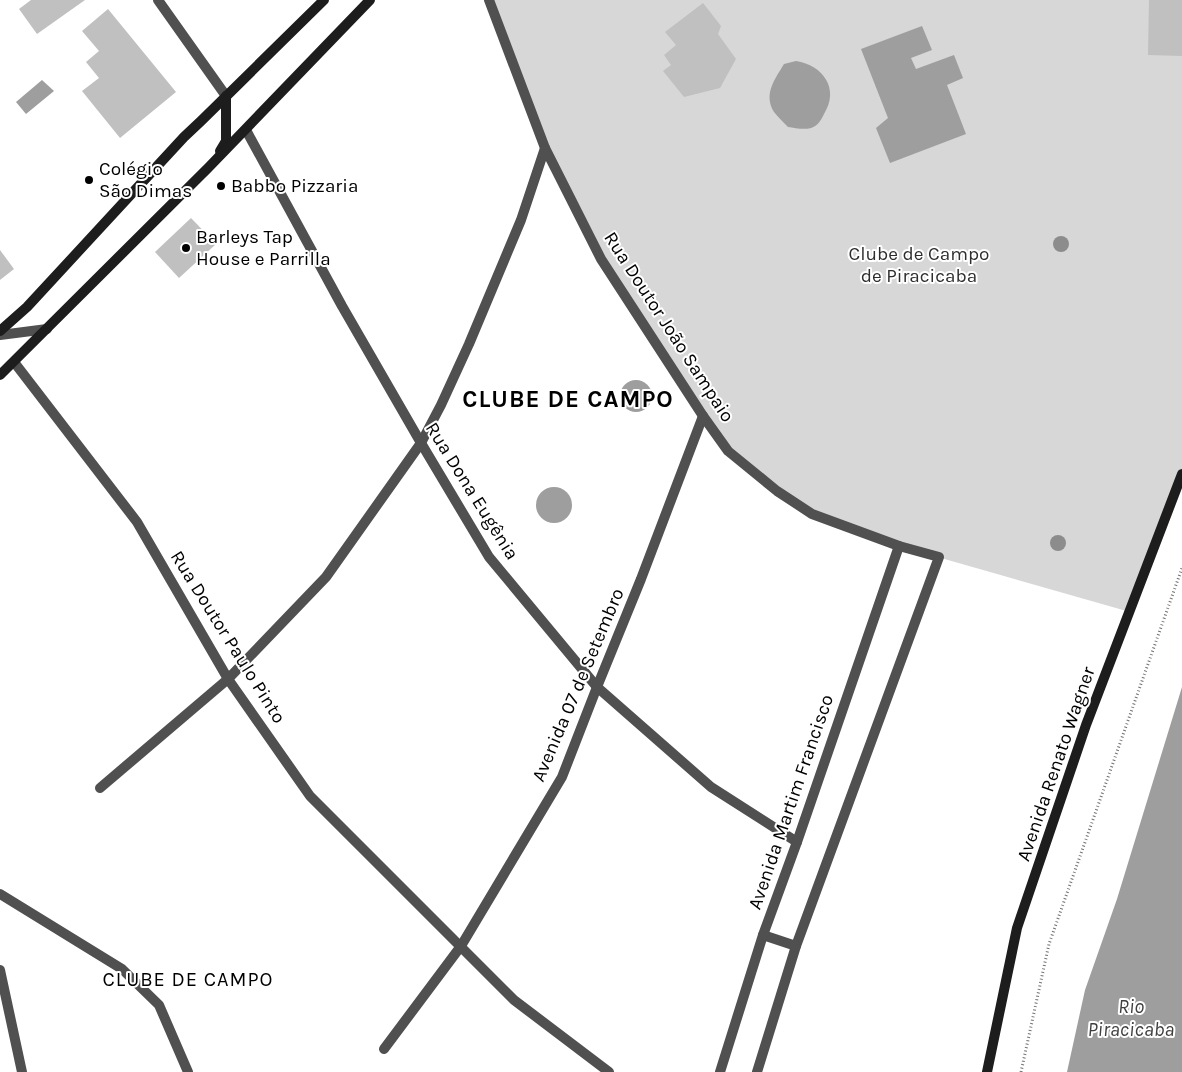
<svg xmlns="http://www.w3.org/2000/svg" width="1182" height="1072" font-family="Karla,sans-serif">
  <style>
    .green { fill: #d7d7d7 }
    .water { fill: #9e9e9e }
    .building { fill: #c0c0c0 }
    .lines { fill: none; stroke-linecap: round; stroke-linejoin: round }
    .path { stroke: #727272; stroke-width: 3; stroke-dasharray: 1 2.5; stroke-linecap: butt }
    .service { stroke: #505050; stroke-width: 10 }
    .minor { stroke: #505050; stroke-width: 10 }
    .secondary { stroke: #1d1d1d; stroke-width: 10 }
    .tree { fill: #8c8c8c }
    .poi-dot { fill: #000; stroke: #fff; stroke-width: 2 }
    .labels { text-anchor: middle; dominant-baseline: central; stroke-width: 4; stroke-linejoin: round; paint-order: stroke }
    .poi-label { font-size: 19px; fill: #000; stroke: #fff; text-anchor: start }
    .park-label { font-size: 19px; fill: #2e2e2e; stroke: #fff }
    .street-label { font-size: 19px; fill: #000; stroke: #fff }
    .neighbourhood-label { font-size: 20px; letter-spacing: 1px; fill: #000; stroke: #fff }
    .water-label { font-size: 20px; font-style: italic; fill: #3f3f3f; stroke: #fff }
    .district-label { font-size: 24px; font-weight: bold; letter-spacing: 1px; fill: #000; stroke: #fff }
  </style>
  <rect width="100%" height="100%" fill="#fff"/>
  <path class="green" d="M489,0h693v474l-52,138 -231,-66 -87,-32 -84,-63 -127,-192 -56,-111z"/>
  <g class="water">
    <path d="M922,26l10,24 -21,8 5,11 38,-14 9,23 -16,7 19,49 -76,29 -14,-35 12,-10 -27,-69z"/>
    <path d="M796,61c27,4 44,28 28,53 -3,6 -6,12 -13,14 -7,2 -16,0 -23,-1 -5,-5 -10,-10 -14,-15 -11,-18 1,-33 10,-48z"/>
    <path d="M42,80l12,11 -28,23 -10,-12z"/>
    <circle cx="636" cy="396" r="16"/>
    <circle cx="554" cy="505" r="18"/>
    <path d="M1182,687v385h-115l18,-82 32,-91z"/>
  </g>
  <g class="building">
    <path d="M31,0h54l-48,34 -18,-25z"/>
    <path d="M1149,0h33v56l-34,-1z"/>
    <path d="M703,3l18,23 -3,8 18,25 -16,29 -36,9 -21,-26 8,-6 -7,-10 12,-10 -11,-13z"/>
    <path d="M108,9l68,83 -56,46 -38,-47 17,-13 -13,-16 13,-11 -17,-20z"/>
    <path d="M191,218l25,26 -37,34 -24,-26z"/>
    <path d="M0,250l14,19 -14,11z"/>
  </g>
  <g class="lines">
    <path class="path" d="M1021,1072l28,-128 133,-376"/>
    <g class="service">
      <path d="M0,894l122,75 37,36 29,67"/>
      <path d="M0,970l22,102"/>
    </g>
    <g class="minor">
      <path d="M158,0l68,96"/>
      <path d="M489,0l56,148 56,111 102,157 25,35 49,40 35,23 87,32 40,11 -143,389 -39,126"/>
      <path d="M246,130l96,176 79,137 68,114 108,130 114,100 86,55"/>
      <path d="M0,335l47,-6"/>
      <path d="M14,362l123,160 91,157 82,117 204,204 95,72"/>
      <path d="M100,788l128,-109 98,-102 95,-134 20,-38 28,-61 52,-124 24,-72"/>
      <path d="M763,935l33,11"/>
      <path d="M384,1049l77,-103 101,-169 35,-90 44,-108 62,-163"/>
      <path d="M720,1072l43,-137 34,-93 102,-296"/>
    </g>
    <g class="secondary">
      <path d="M220,151l6,-10v-45"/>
      <path d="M0,331l27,-24 157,-170 17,-16 123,-121"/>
      <path d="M0,375l208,-207 162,-168"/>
      <path d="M987,1072l30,-144 69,-203 96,-251"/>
    </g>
  </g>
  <g class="tree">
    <circle cx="1061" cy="244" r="8"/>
    <circle cx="1058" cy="543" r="8"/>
  </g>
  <g class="poi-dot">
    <circle cx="89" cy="180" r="5"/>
    <circle cx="221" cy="186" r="5"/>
    <circle cx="186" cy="248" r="5"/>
  </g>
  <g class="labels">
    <g class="poi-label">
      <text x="99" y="169">Colégio<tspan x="99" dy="22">São Dimas</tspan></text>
      <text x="231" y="186">Babbo Pizzaria</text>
      <text x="196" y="237">Barleys Tap<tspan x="196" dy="22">House e Parrilla</tspan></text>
    </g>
    <g class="park-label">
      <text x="919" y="254">Clube de Campo<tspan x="919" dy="22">de Piracicaba</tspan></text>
    </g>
    <g class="street-label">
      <text transform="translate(669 327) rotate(57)">Rua Doutor João Sampaio</text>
      <text transform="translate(472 491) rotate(58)">Rua Dona Eugênia</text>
      <text transform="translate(228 637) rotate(58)">Rua Doutor Paulo Pinto</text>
      <text transform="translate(578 685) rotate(-67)">Avenida 07 de Setembro</text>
      <text transform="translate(1056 764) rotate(-71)">Avenida Renato Wagner</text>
      <text transform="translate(791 802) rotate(-71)">Avenida Martim Francisco</text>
    </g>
    <g class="neighbourhood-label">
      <text x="188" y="979">CLUBE DE CAMPO</text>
    </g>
    <g class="water-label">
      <text x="1131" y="1006">Rio<tspan x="1131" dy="23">Piracicaba</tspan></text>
    </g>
    <g class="district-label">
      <text x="568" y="399">CLUBE DE CAMPO</text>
    </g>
  </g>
</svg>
